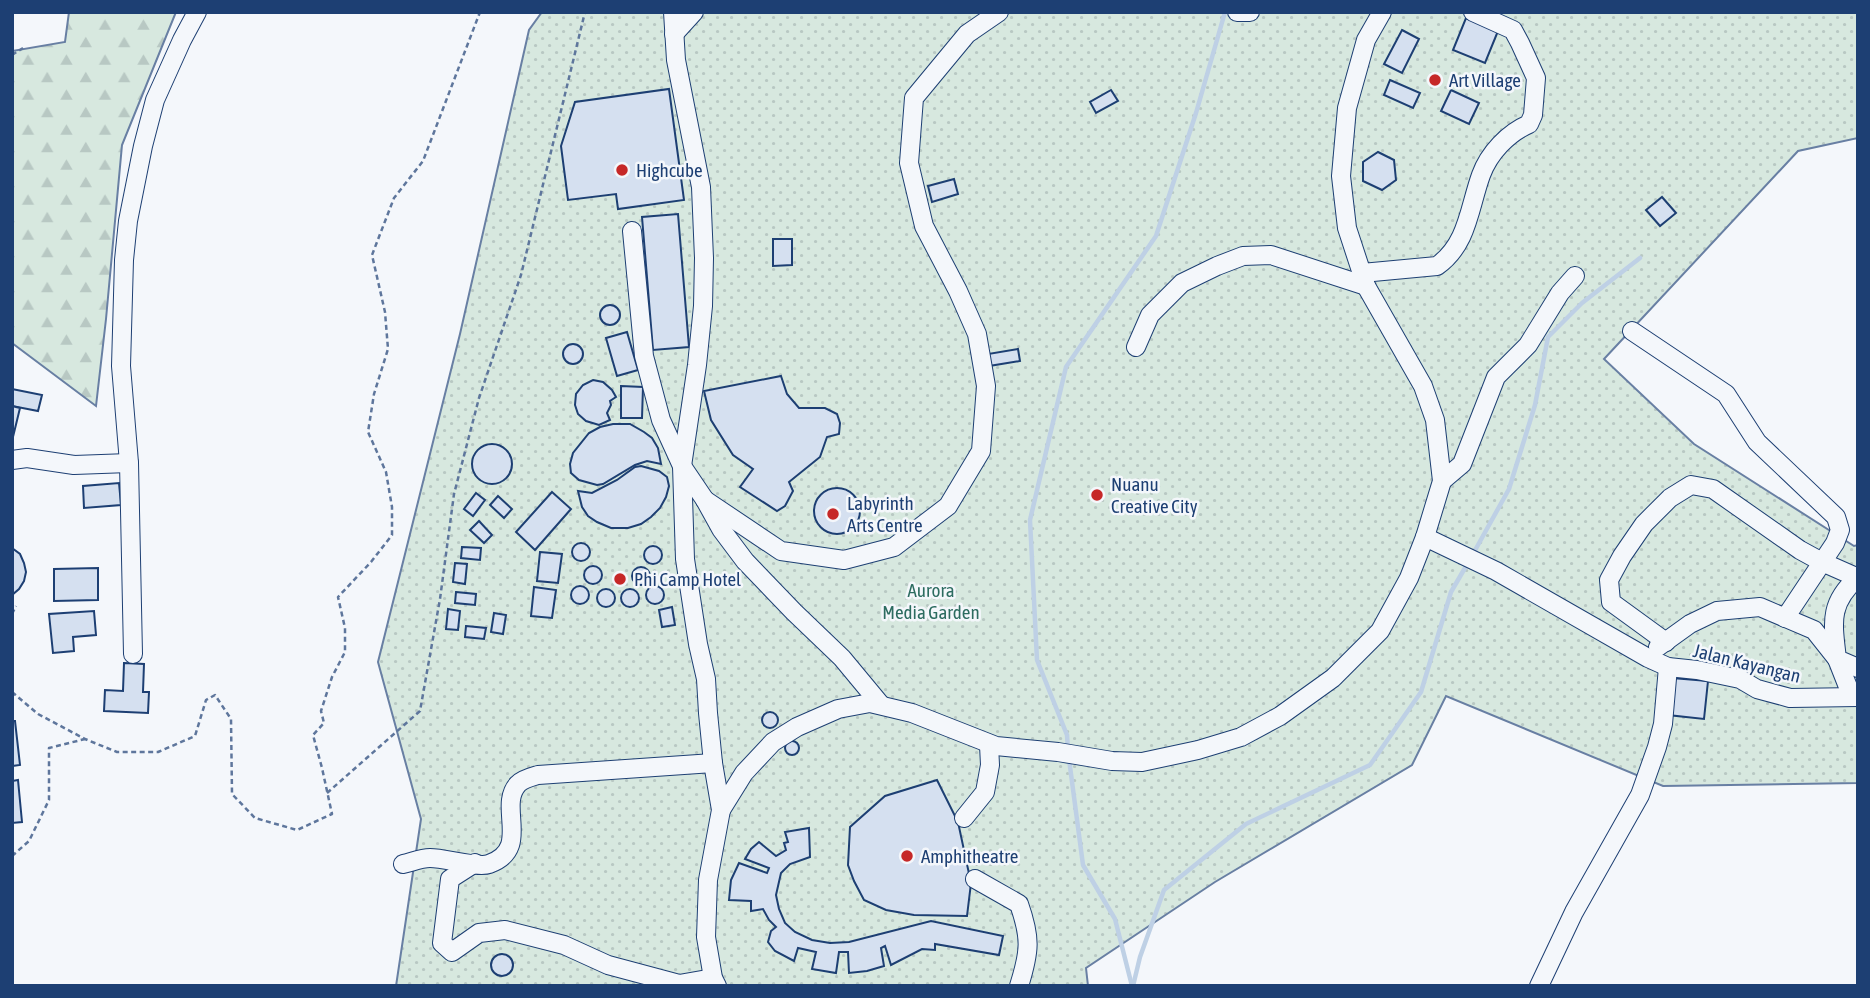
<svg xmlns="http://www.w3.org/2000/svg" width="1870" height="998" font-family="'Asap Condensed',sans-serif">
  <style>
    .forest { fill: url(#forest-firs); stroke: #687fa3; stroke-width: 2 }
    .park { fill: url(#park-dots); stroke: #687fa3; stroke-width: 2 }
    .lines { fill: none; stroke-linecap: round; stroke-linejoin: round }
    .stream { stroke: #bed0e5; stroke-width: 4.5 }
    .building { fill: #d5e0f0; stroke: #1d3f73; stroke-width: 2 }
    .minor-casing { stroke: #1d3f73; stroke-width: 20 }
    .path { stroke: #5e769c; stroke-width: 2.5; stroke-dasharray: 5 3.5; stroke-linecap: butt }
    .minor { stroke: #f4f7fb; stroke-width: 18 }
    .poi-dot { fill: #c62828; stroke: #f4f7fb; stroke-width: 2.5 }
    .labels { text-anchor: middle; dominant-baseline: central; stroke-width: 5; stroke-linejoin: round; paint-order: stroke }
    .poi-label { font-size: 19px; fill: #1d3f73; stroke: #f4f7fb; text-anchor: start }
    .park-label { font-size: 19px; fill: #2c6c60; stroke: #f4f7fb }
    .street-label { font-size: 19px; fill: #1d3f73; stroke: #f4f7fb }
  </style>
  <defs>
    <pattern id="forest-firs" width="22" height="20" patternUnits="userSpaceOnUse" patternTransform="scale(1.75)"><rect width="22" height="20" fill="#d7e8df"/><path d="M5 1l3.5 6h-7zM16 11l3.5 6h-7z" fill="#b8c8c3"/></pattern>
    <pattern id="park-dots" width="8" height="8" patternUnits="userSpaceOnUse" patternTransform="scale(1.75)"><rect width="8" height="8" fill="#d7e8df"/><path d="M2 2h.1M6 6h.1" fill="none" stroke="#b8c8c3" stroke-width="1.8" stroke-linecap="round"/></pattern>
  </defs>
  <rect width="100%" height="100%" fill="#f4f7fb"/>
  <path class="forest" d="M69,12h107l-54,133 -16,174 -10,87 -84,-63v-292l53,-9z"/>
  <path class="park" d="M542,12h1316v126l-60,13 -194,208 90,85 160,102 4,-1v238l-195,3 -217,-90 -34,69 -197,117 -129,86 2,18h-692l25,-167 -43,-157 82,-328 69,-304z"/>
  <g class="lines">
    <g class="stream">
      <path d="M1473,554l36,-65 26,-84 13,-68 34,-34 58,-45"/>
      <path d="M1068,750l-1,-15 -30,-75 -7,-140 36,-153 90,-131 40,-123 29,-101"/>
      <path d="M1069,759l14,106 32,54 17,67"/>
      <path d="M1133,986l7,-29 24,-67 82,-66 124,-59 51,-73 30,-100 18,-31"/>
    </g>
  </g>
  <g class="building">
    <path d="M1466,18l32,13 -13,32 -32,-13z"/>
    <path d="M1402,30l17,9 -17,34 -18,-9z"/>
    <path d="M1390,80l30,13 -7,15 -29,-13z"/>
    <path d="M669,89l15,111 -66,9 -2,-15 -48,6 -7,-54 14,-44z"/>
    <path d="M1111,90l7,11 -22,12 -6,-11z"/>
    <path d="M1451,90l28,13 -10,21 -28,-13z"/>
    <path d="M1378,152l16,8 2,20 -14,10 -19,-9v-19z"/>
    <path d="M954,179l4,15 -26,8 -4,-16z"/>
    <path d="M1662,197l14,16 -16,13 -14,-16z"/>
    <path d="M678,214l11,133 -36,3 -11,-133z"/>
    <path d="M773,239h19v26l-19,1z"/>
    <circle cx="610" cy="315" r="10"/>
    <path d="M627,332l11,38 -21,6 -11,-38z"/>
    <circle cx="573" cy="354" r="10"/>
    <path d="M1018,349l2,12 -31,5 -1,-12z"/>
    <path d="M781,376l6,18 12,14h26l12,6 3,9 -1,11 -12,3 -7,20 -31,25 4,9 -8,15 -8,5 -37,-24 13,-18 -20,-14 -22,-35 -7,-29z"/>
    <path d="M593,380l10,2 9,8 4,7 -6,4 1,4 -4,8 3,7 -11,5 -13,-4 -8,-7 -3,-9 1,-11 7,-9z"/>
    <path d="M621,386l22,1 -1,31h-21z"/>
    <path d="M12,389l30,6 -4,16 -26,-5z"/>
    <path d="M12,406l8,2 -8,33z"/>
    <path d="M613,424h17l14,8 8,6 6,10 3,16 -14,-3 -12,4 -32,19 -6,1 -18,-5 -8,-7 -1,-9 3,-11 16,-20 11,-6z"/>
    <circle cx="492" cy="464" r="20"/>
    <path d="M641,466l18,5 8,6 2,9 -3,11 -6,11 -9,9 -10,7 -13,4h-17l-14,-6 -9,-6 -6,-9 -4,-16 14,2 25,-13 18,-13z"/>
    <path d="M119,483l2,22 -37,3 -1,-22z"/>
    <circle cx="837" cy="511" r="23"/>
    <path d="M552,492l19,17 -36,41 -19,-18z"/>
    <path d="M476,493l9,7 -12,16 -9,-7z"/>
    <path d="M498,496l14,13 -8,9 -14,-13z"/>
    <path d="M479,521l13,14 -8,8 -14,-13z"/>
    <circle cx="581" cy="552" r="9"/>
    <circle cx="653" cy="555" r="9"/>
    <path d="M462,547l19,1 -1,12 -19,-2z"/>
    <path d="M12,548l8,6 4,9 2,9 -2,9 -5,8 -7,6z"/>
    <path d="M540,552l22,2 -4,29 -21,-2z"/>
    <path d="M455,563l12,1 -2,20 -12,-2z"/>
    <circle cx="593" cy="575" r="9"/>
    <circle cx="641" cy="576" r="9"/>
    <path d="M98,568v32l-44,1v-32z"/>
    <circle cx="580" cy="595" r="9"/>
    <circle cx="655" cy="595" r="9"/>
    <path d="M534,587l22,3 -4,28 -21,-2z"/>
    <circle cx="630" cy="598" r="9"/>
    <circle cx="606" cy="598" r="9"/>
    <path d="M456,592l20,2 -1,11 -20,-2z"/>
    <path d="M672,607l3,18 -13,2 -3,-17z"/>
    <path d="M448,609l12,2 -2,19 -12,-1z"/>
    <path d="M94,611l2,24 -23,2 1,14 -21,2 -4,-39z"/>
    <path d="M494,613l12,2 -3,19 -12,-2z"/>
    <path d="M466,626l20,2 -2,11 -19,-2z"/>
    <path d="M124,663l20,1 -1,28h6l-1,21 -44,-2 1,-21 18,1z"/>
    <path d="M1672,678l36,3 -4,38 -36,-4z"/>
    <circle cx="770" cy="720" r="8"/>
    <path d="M12,721h3l5,44 -8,1z"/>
    <circle cx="792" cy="748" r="7"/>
    <path d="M18,780l4,42 -10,1v-42z"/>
    <path d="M937,780l21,42 13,61 -4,33 -53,-1 -28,-5 -22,-10 -10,-19 -6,-16 2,-38 35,-31z"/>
    <path d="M809,828l1,29 -20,7 -9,9 -5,22 3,14 6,14 10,9 17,8 18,3 19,-1 82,-21 72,15 -4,19 -64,-11v6l-13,-1 -31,16 -6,-19 -4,2 3,18 -17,5 -18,2 -1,-21h-9l-3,21 -24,-4 4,-17 -18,-4 -4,13 -19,-10 -7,-9 3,-11 5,-4 -7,-7 -6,-11 -12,2v-10l-22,-1 2,-20 8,-17 28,10 2,-5 -24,-9 6,-10 8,-7 17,14 10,-6 -2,-7 4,-1 -3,-10z"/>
    <circle cx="502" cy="965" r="11"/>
  </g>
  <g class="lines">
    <g class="minor-casing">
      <g id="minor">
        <path d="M673,12l3,48 25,127 3,71 -1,48 -6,59 -15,101 3,93 13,85 8,35 2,34 5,50 8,47 -13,70 -2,57 7,41 4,8"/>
        <path d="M1237,12h13"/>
        <path d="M674,34l20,-22"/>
        <path d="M632,231l12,125 17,64 21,46 23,34 16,29 24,32 49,51 48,46 39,47"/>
        <path d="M1362,273l75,-7c31,-22 32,-58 44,-91 8,-22 27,-42 48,-51l4,-9 3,-37 -16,-35 -7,-13 -40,-18"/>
        <path d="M1632,331l94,63 31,48 79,75 4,13 -5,13 -50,75"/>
        <path d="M1136,347l14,-32 32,-32 35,-17 26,-10 28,-1 95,31"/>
        <path d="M12,460l15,-2 47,7 55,-2"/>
        <path d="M1442,481l20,-17 34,-87 32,-32 32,-52 15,-17"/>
        <path d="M705,500l76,51 63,9 50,-13 54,-41 33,-55 5,-65 -9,-52 -19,-43 -34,-65 -15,-63 5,-65 53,-64 32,-22"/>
        <path d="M1425,537l71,34 152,87 20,9 29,3 43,9 17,10 33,9 68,-1"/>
        <path d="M1858,577c-30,27 -25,46 -21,82l21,9"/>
        <path d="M1666,642l-55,-40 -2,-22 13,-24 22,-32 26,-26 21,-13 22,4 87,61 22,12 34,15"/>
        <path d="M1658,647l32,-23 27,-13 43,-4 54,23 23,29 15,38"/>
        <path d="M133,654l-4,-191 -8,-97 3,-106 4,-39 15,-75 12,-46 27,-60 15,-28"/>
        <path d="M721,810l23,-37 29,-31 24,-15 41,-18 32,-6 42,10 84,33 62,6 54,9 30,1 56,-12 43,-13 39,-21 53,-38 47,-47 29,-53 16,-41 17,-56 -7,-61 -12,-34 -57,-100 -19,-58 -6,-52 6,-68 19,-68 16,-28"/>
        <path d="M964,818l21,-26 5,-27 -1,-20"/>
        <path d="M475,863l-25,16 -8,64 10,9 27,-19 26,-3 59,15 44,20 71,19 34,-6"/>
        <path d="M403,864c9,-2 18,-6 27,-6 15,0 48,10 59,6 43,-15 8,-58 29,-80 5,-5 13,-7 20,-9l175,-12"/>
        <path d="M975,879l44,25c12,34 11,47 0,82"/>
        <path d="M1539,986l35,-74 66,-117 17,-48 6,-23 5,-57"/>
      </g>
    </g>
    <g class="path">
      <path d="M12,55l11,-7"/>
      <path d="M12,614l4,-8"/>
      <path d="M12,692l26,22 47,25 32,13h41l37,-16 11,-36 9,-5 16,24 1,75 23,24 42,12 35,-16 -10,-46 -9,-33 11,-12 -3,-12 11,-34 13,-25v-24l-7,-31 33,-35 21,-27v-28l-6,-35 -18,-40 6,-38 14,-45 -3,-37 -13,-57 22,-57 29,-37 57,-149"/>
      <path d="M327,793l93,-82 20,-112 14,-105 25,-96 42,-123 64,-263"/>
      <path d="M12,856l17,-15 20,-41v-52l36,-9"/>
    </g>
    <use href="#minor" class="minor"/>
  </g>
  <g class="poi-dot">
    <circle cx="1435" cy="80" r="7"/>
    <circle cx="622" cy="170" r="7"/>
    <circle cx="1097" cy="495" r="7"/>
    <circle cx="833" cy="514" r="7"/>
    <circle cx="620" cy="579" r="7"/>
    <circle cx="907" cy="856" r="7"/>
  </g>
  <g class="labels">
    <g class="poi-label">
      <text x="1449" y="80">Art Village</text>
      <text x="636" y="170">Highcube</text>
      <text x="1111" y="484">Nuanu<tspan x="1111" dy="22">Creative City</tspan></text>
      <text x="847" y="503">Labyrinth<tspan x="847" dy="22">Arts Centre</tspan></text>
      <text x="634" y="579">Phi Camp Hotel</text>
      <text x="921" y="856">Amphitheatre</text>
    </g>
    <g class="park-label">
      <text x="931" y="590">Aurora<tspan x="931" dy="22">Media Garden</tspan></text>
    </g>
    <g class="street-label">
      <text transform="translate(1747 663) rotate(14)">Jalan Kayangan</text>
    </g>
  </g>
  <rect width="1870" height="998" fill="none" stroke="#1d3f73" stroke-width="28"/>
</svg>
